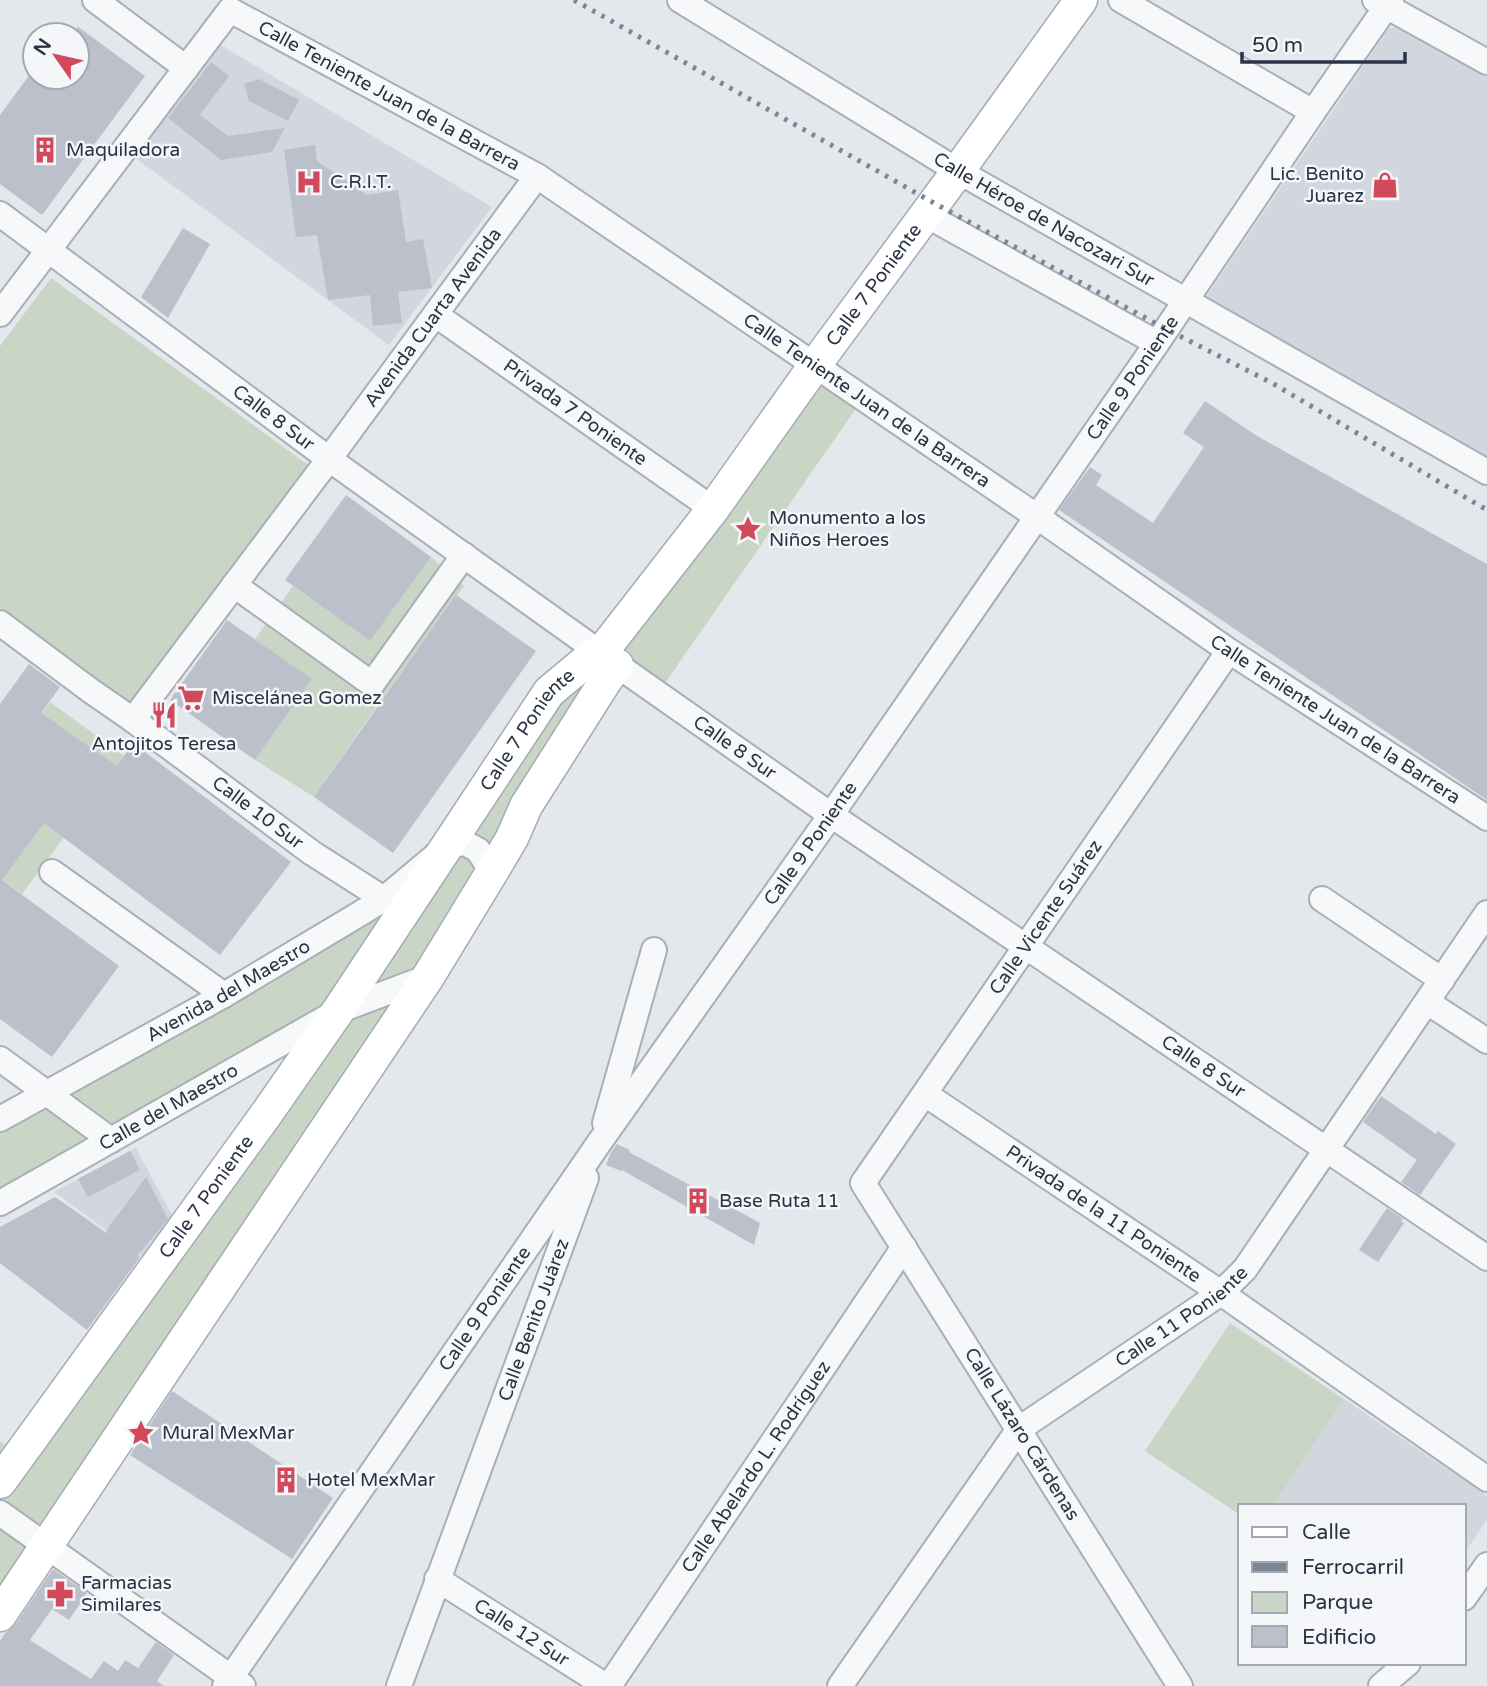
<svg xmlns="http://www.w3.org/2000/svg" width="1487" height="1686" font-family="'Varela Round',sans-serif">
  <style>
    .built { fill: #d2d6de }
    .green { fill: #c9d6c5 }
    .building { fill: #bbc0ca }
    .lines { fill: none; stroke-linecap: round; stroke-linejoin: round }
    .minor-casing { stroke: #a9aeb7; stroke-width: 28 }
    .major-casing { stroke: #a3abb8; stroke-width: 35 }
    .minor { stroke: #f7f8fa; stroke-width: 24 }
    .major { stroke: #fff; stroke-width: 32 }
    .rail { stroke: #7d8696; stroke-width: 5; stroke-dasharray: 3.5 7; stroke-linecap: butt }
    .labels { text-anchor: middle; dominant-baseline: central; stroke-width: 5; stroke-linejoin: round; paint-order: stroke }
    .street-label { font-size: 19px; fill: #2b3445; stroke: #f4f6f9 }
    .poi-label { font-size: 19px; fill: #2b3445; stroke: #f4f6f9; text-anchor: start }
  </style>
  <rect width="100%" height="100%" fill="#e4e7ec"/>
  <g class="built">
    <path d="M1405,27l82,46v384l-281,-160 183,-269z"/>
    <path d="M217,43l275,164 -103,138 -255,-188z"/>
    <path d="M136,1148l38,71 -30,41 -5,-6 -85,-62z"/>
    <path d="M1344,1399l143,97v24l-23,34v-48h-191z"/>
  </g>
  <g class="green">
    <path d="M51,278l260,189 -179,240 -132,-99v-262z"/>
    <path d="M813,376l44,31 -194,279 -53,-32z"/>
    <path d="M431,557l33,29 -97,134 -53,77 -59,-37 56,-80 -56,-41 38,-53 77,55z"/>
    <path d="M612,668l-612,944v-171l19,14 531,-762z"/>
    <path d="M50,702l74,54 -102,138 -22,-16v-108z"/>
    <path d="M384,908l12,12 -76,91 -320,189v-77z"/>
    <path d="M1230,1323l114,76 -71,107h-33v9l-95,-64z"/>
  </g>
  <g class="building">
    <path d="M77,26l68,50 -103,139 -42,-31v-69l28,-38h49z"/>
    <path d="M211,62l18,14 -29,39 28,21 57,-8 -13,24 -51,8 -53,-42z"/>
    <path d="M259,79l40,21 -11,21 -39,-20 -5,-17z"/>
    <path d="M315,145l2,16 50,34 31,-5 8,52 17,-3 9,49 -34,4 4,31 -29,3 -3,-31 -42,5 -11,-65 -21,2 -12,-87z"/>
    <path d="M183,228l27,16 -42,74 -27,-21z"/>
    <path d="M1205,401l52,35 230,128v236l-428,-290 31,-43 12,8 -6,10 57,38 51,-76 -21,-14z"/>
    <path d="M346,495l85,62 -61,84 -85,-61z"/>
    <path d="M456,595l80,56 -143,202 -79,-56z"/>
    <path d="M227,620l85,59 -57,81 -85,-60z"/>
    <path d="M29,664l31,23 -19,26 76,53 16,-23 158,119 -71,93 -176,-132 -42,57 117,86 -67,91 -52,-38v-315z"/>
    <path d="M1381,1096l55,38 2,-3 18,13 -36,51 -19,-13 16,-22 -54,-38z"/>
    <path d="M617,1144l13,6 -1,2 131,71 -6,22 -132,-75 -1,1 -15,-6 5,-13z"/>
    <path d="M130,1151l10,19 -52,27 -10,-18z"/>
    <path d="M146,1177l22,42 -30,36 2,2 -53,73 -87,-67v-36l55,-30 53,37 -2,-3z"/>
    <path d="M1387,1208l16,11 -2,2 3,2 -26,39 -19,-12z"/>
    <path d="M172,1391l161,107 -41,61 -162,-104z"/>
    <path d="M53,1569l34,24 -18,27 -17,-11 -22,31 61,39 13,-18 14,10 7,-11 13,8 18,-26 18,13 -17,26 7,5h-164v-45l6,-9 9,-7z"/>
  </g>
  <g class="lines">
    <g class="minor-casing">
      <g id="minor">
        <path d="M95,0l91,68"/>
        <path id="s1" d="M680,0l278,171 529,301"/>
        <path d="M1121,0l192,112"/>
        <path d="M1375,0l112,62"/>
        <path id="s2" d="M0,214l329,245 288,206 214,150 656,443"/>
        <path d="M926,215l231,128"/>
        <path id="s3" d="M0,314l230,-304 307,166 499,340 193,135 258,167"/>
        <path id="s4" d="M436,315l277,194"/>
        <path d="M234,585l138,99 92,-129"/>
        <path id="s5" d="M0,623l91,68 42,29 179,133 72,46"/>
        <path id="s6" d="M133,720l196,-261 208,-283"/>
        <path d="M52,872l172,123"/>
        <path d="M1322,899l120,81"/>
        <path d="M1427,1002l60,39"/>
        <path d="M0,1059l111,81"/>
        <path id="s7" d="M925,1094l296,199 266,186"/>
        <path id="s8" d="M0,1119l224,-124 132,-79 28,-17 63,-53 18,-3 13,7 14,22"/>
        <path d="M605,1123l49,-173"/>
        <path id="s9" d="M0,1203l338,-192 90,-34"/>
        <path d="M0,1513l243,173"/>
        <path id="s10" d="M437,1579l169,107"/>
        <path d="M1464,1598l23,-33"/>
        <path id="s11" d="M225,1686l374,-543 232,-328 326,-472 156,-231 78,-112"/>
        <path id="s12" d="M399,1686l187,-508"/>
        <path id="s13" d="M609,1686l295,-439"/>
        <path id="s14" d="M840,1686l179,-257 202,-136 24,-24 242,-356"/>
        <path id="s15" d="M1180,1686l-317,-503 366,-532"/>
        <path d="M1381,1686l27,-23"/>
      </g>
    </g>
    <g class="major-casing">
      <g id="major">
        <path id="s16" d="M0,1482l267,-369 71,-102 211,-319 43,-36 9,-3 112,-144 102,-144 143,-194 123,-171"/>
        <path d="M0,1615l428,-638 64,-105 20,-34 14,-32 80,-126 11,-15"/>
      </g>
    </g>
    <use href="#minor" class="minor"/>
    <use href="#major" class="major"/>
    <path class="rail" d="M574,0l360,203 232,126 106,54 215,127"/>
  </g>
  <defs>
    <g id="building-bare" transform="scale(2.1)"><path d="M-4-6H4V6H1V3H-1V6H-4ZM-2.5-4.3h1.7v1.8h-1.7ZM.8-4.3h1.7v1.8H.8ZM-2.5-1h1.7V.8h-1.7ZM.8-1h1.7V.8H.8Z" fill="#d1495b" stroke="#f4f6f9" stroke-width="2.5" paint-order="stroke"/></g>
    <g id="hospital-bare" transform="scale(2.1)"><path d="M-5-5h3v3.5h4V-5h3V5h-3V1.5h-4V5h-3Z" fill="#d1495b" stroke="#f4f6f9" stroke-width="2.5" paint-order="stroke"/></g>
    <g id="shop-bare" transform="scale(2.1)"><path d="M-5-2.5h2.3a2.7 3.5 0 0 1 5.4 0H5L5.5 6h-11ZM-1.5-2.5h3a1.5 2.3 0 0 0-3 0Z" fill="#d1495b" stroke="#f4f6f9" stroke-width="2.5" paint-order="stroke"/></g>
    <g id="sight-bare" transform="scale(2.1)"><path d="M0-6L1.8-2.2L6-1.7L2.9 1.2L3.7 5.4L0 3.3L-3.7 5.4L-2.9 1.2L-6-1.7L-1.8-2.2Z" fill="#d1495b" stroke="#f4f6f9" stroke-width="2.5" paint-order="stroke"/></g>
    <g id="supermarket-bare" transform="scale(2.1)"><path d="M-6-5.5h2.5l.6 2H6L4.5 2H-2.5L-4.4-4H-6ZM-1.5 3.2a1.3 1.3 0 1 0 .1 0ZM3 3.2a1.3 1.3 0 1 0 .1 0Z" fill="#d1495b" stroke="#f4f6f9" stroke-width="2.5" paint-order="stroke"/></g>
    <g id="restaurant-bare" transform="scale(2.1)"><path d="M-5-6h1v4h1v-4h1v4h1v-4h1v5L-1.5 .5V6h-2V.5L-5-1ZM5-6V6H3V1.5H1.5Q1.5-4 5-6Z" fill="#d1495b" stroke="#f4f6f9" stroke-width="2.5" paint-order="stroke"/></g>
    <g id="pharmacy-bare" transform="scale(2.1)"><path d="M-2-6h4v4h4v4h-4v4h-4v-4h-4v-4h4Z" fill="#d1495b" stroke="#f4f6f9" stroke-width="2.5" paint-order="stroke"/></g>
  </defs>
  <g fill-rule="evenodd">
    <use href="#building-bare" x="45" y="150"/>
    <use href="#hospital-bare" x="309" y="182"/>
    <use href="#shop-bare" x="1385" y="185"/>
    <use href="#sight-bare" x="748" y="529"/>
    <use href="#supermarket-bare" x="191" y="698"/>
    <use href="#restaurant-bare" x="164" y="715"/>
    <use href="#building-bare" x="698" y="1201"/>
    <use href="#sight-bare" x="141" y="1433"/>
    <use href="#building-bare" x="286" y="1480"/>
    <use href="#pharmacy-bare" x="60" y="1594"/>
  </g>
  <g class="labels">
    <g class="street-label">
      <text stroke="none"><textPath href="#s3" startOffset="562">Calle Teniente Juan de la Barrera</textPath></text>
      <text stroke="none"><textPath href="#s1" startOffset="425">Calle Héroe de Nacozari Sur</textPath></text>
      <text stroke="none"><textPath href="#s16" startOffset="1486">Calle 7 Poniente</textPath></text>
      <text stroke="none"><textPath href="#s6" startOffset="502">Avenida Cuarta Avenida</textPath></text>
      <text stroke="none"><textPath href="#s11" startOffset="1592">Calle 9 Poniente</textPath></text>
      <text stroke="none"><textPath href="#s3" startOffset="1129">Calle Teniente Juan de la Barrera</textPath></text>
      <text stroke="none"><textPath href="#s4" startOffset="170">Privada 7 Poniente</textPath></text>
      <text stroke="none"><textPath href="#s2" startOffset="341">Calle 8 Sur</textPath></text>
      <text stroke="none"><textPath href="#s3" startOffset="1696">Calle Teniente Juan de la Barrera</textPath></text>
      <text stroke="none"><textPath href="#s16" startOffset="919">Calle 7 Poniente</textPath></text>
      <text stroke="none"><textPath href="#s2" startOffset="908">Calle 8 Sur</textPath></text>
      <text stroke="none"><textPath href="#s5" startOffset="320">Calle 10 Sur</textPath></text>
      <text stroke="none"><textPath href="#s11" startOffset="1026">Calle 9 Poniente</textPath></text>
      <text stroke="none"><textPath href="#s15" startOffset="917">Calle Vicente Suárez</textPath></text>
      <text stroke="none"><textPath href="#s8" startOffset="262">Avenida del Maestro</textPath></text>
      <text stroke="none"><textPath href="#s2" startOffset="1475">Calle 8 Sur</textPath></text>
      <text stroke="none"><textPath href="#s9" startOffset="194">Calle del Maestro</textPath></text>
      <text stroke="none"><textPath href="#s16" startOffset="352">Calle 7 Poniente</textPath></text>
      <text stroke="none"><textPath href="#s7" startOffset="215">Privada de la 11 Poniente</textPath></text>
      <text stroke="none"><textPath href="#s11" startOffset="458">Calle 9 Poniente</textPath></text>
      <text stroke="none"><textPath href="#s14" startOffset="511">Calle 11 Poniente</textPath></text>
      <text stroke="none"><textPath href="#s12" startOffset="390">Calle Benito Juárez</textPath></text>
      <text transform="translate(1022 1434) rotate(58)">Calle Lázaro Cárdenas</text>
      <text stroke="none"><textPath href="#s13" startOffset="264">Calle Abelardo L. Rodríguez</textPath></text>
      <text stroke="none"><textPath href="#s10" startOffset="100">Calle 12 Sur</textPath></text>
    </g>
    <g class="poi-label">
      <text x="66" y="150">Maquiladora</text>
      <text x="1364" y="174" text-anchor="end">Lic. Benito<tspan x="1364" dy="22">Juarez</tspan></text>
      <text x="330" y="182">C.R.I.T.</text>
      <text x="769" y="518">Monumento a los<tspan x="769" dy="22">Niños Heroes</tspan></text>
      <text x="212" y="698">Miscelánea Gomez</text>
      <text x="164" y="744" text-anchor="middle">Antojitos Teresa</text>
      <text x="719" y="1201">Base Ruta 11</text>
      <text x="162" y="1433">Mural MexMar</text>
      <text x="307" y="1480">Hotel MexMar</text>
      <text x="81" y="1583">Farmacias<tspan x="81" dy="22">Similares</tspan></text>
    </g>
  </g>
  <rect x="1238" y="1504" width="228" height="161" fill="#f4f6f9" stroke="#a4a8b1" stroke-width="2"/>
  <rect x="1252" y="1527" width="35" height="10" fill="#ffffff" stroke="#a4a8b1" stroke-width="2"/>
  <text x="1302" y="1539" font-size="21" fill="#2b3445">Calle</text>
  <rect x="1252" y="1562" width="35" height="10" fill="#7d8696" stroke="#a4a8b1" stroke-width="2"/>
  <text x="1302" y="1574" font-size="21" fill="#2b3445">Ferrocarril</text>
  <rect x="1252" y="1592" width="35" height="21" fill="#c9d6c5" stroke="#a4a8b1" stroke-width="2"/>
  <text x="1302" y="1609" font-size="21" fill="#2b3445">Parque</text>
  <rect x="1252" y="1626" width="35" height="21" fill="#bbc0ca" stroke="#a4a8b1" stroke-width="2"/>
  <text x="1302" y="1644" font-size="21" fill="#2b3445">Edificio</text>
  <g transform="translate(56 56) rotate(304)"><circle r="33" fill="#f4f6f9" stroke="#a4a8b1" stroke-width="2"/>
  <path d="M0-5L12 26L0 18L-12 26Z" fill="#d1495b"/>
  <text y="-10" font-size="19" font-weight="bold" text-anchor="middle" fill="#2b3445">N</text>
  </g>
  <path d="M1242 52v10h163v-10" fill="none" stroke="#2b3445" stroke-width="3.5"/>
  <text x="1252" y="52" font-size="21" fill="#2b3445" stroke="#f4f6f9" stroke-width="5" paint-order="stroke">50 m</text>
</svg>
